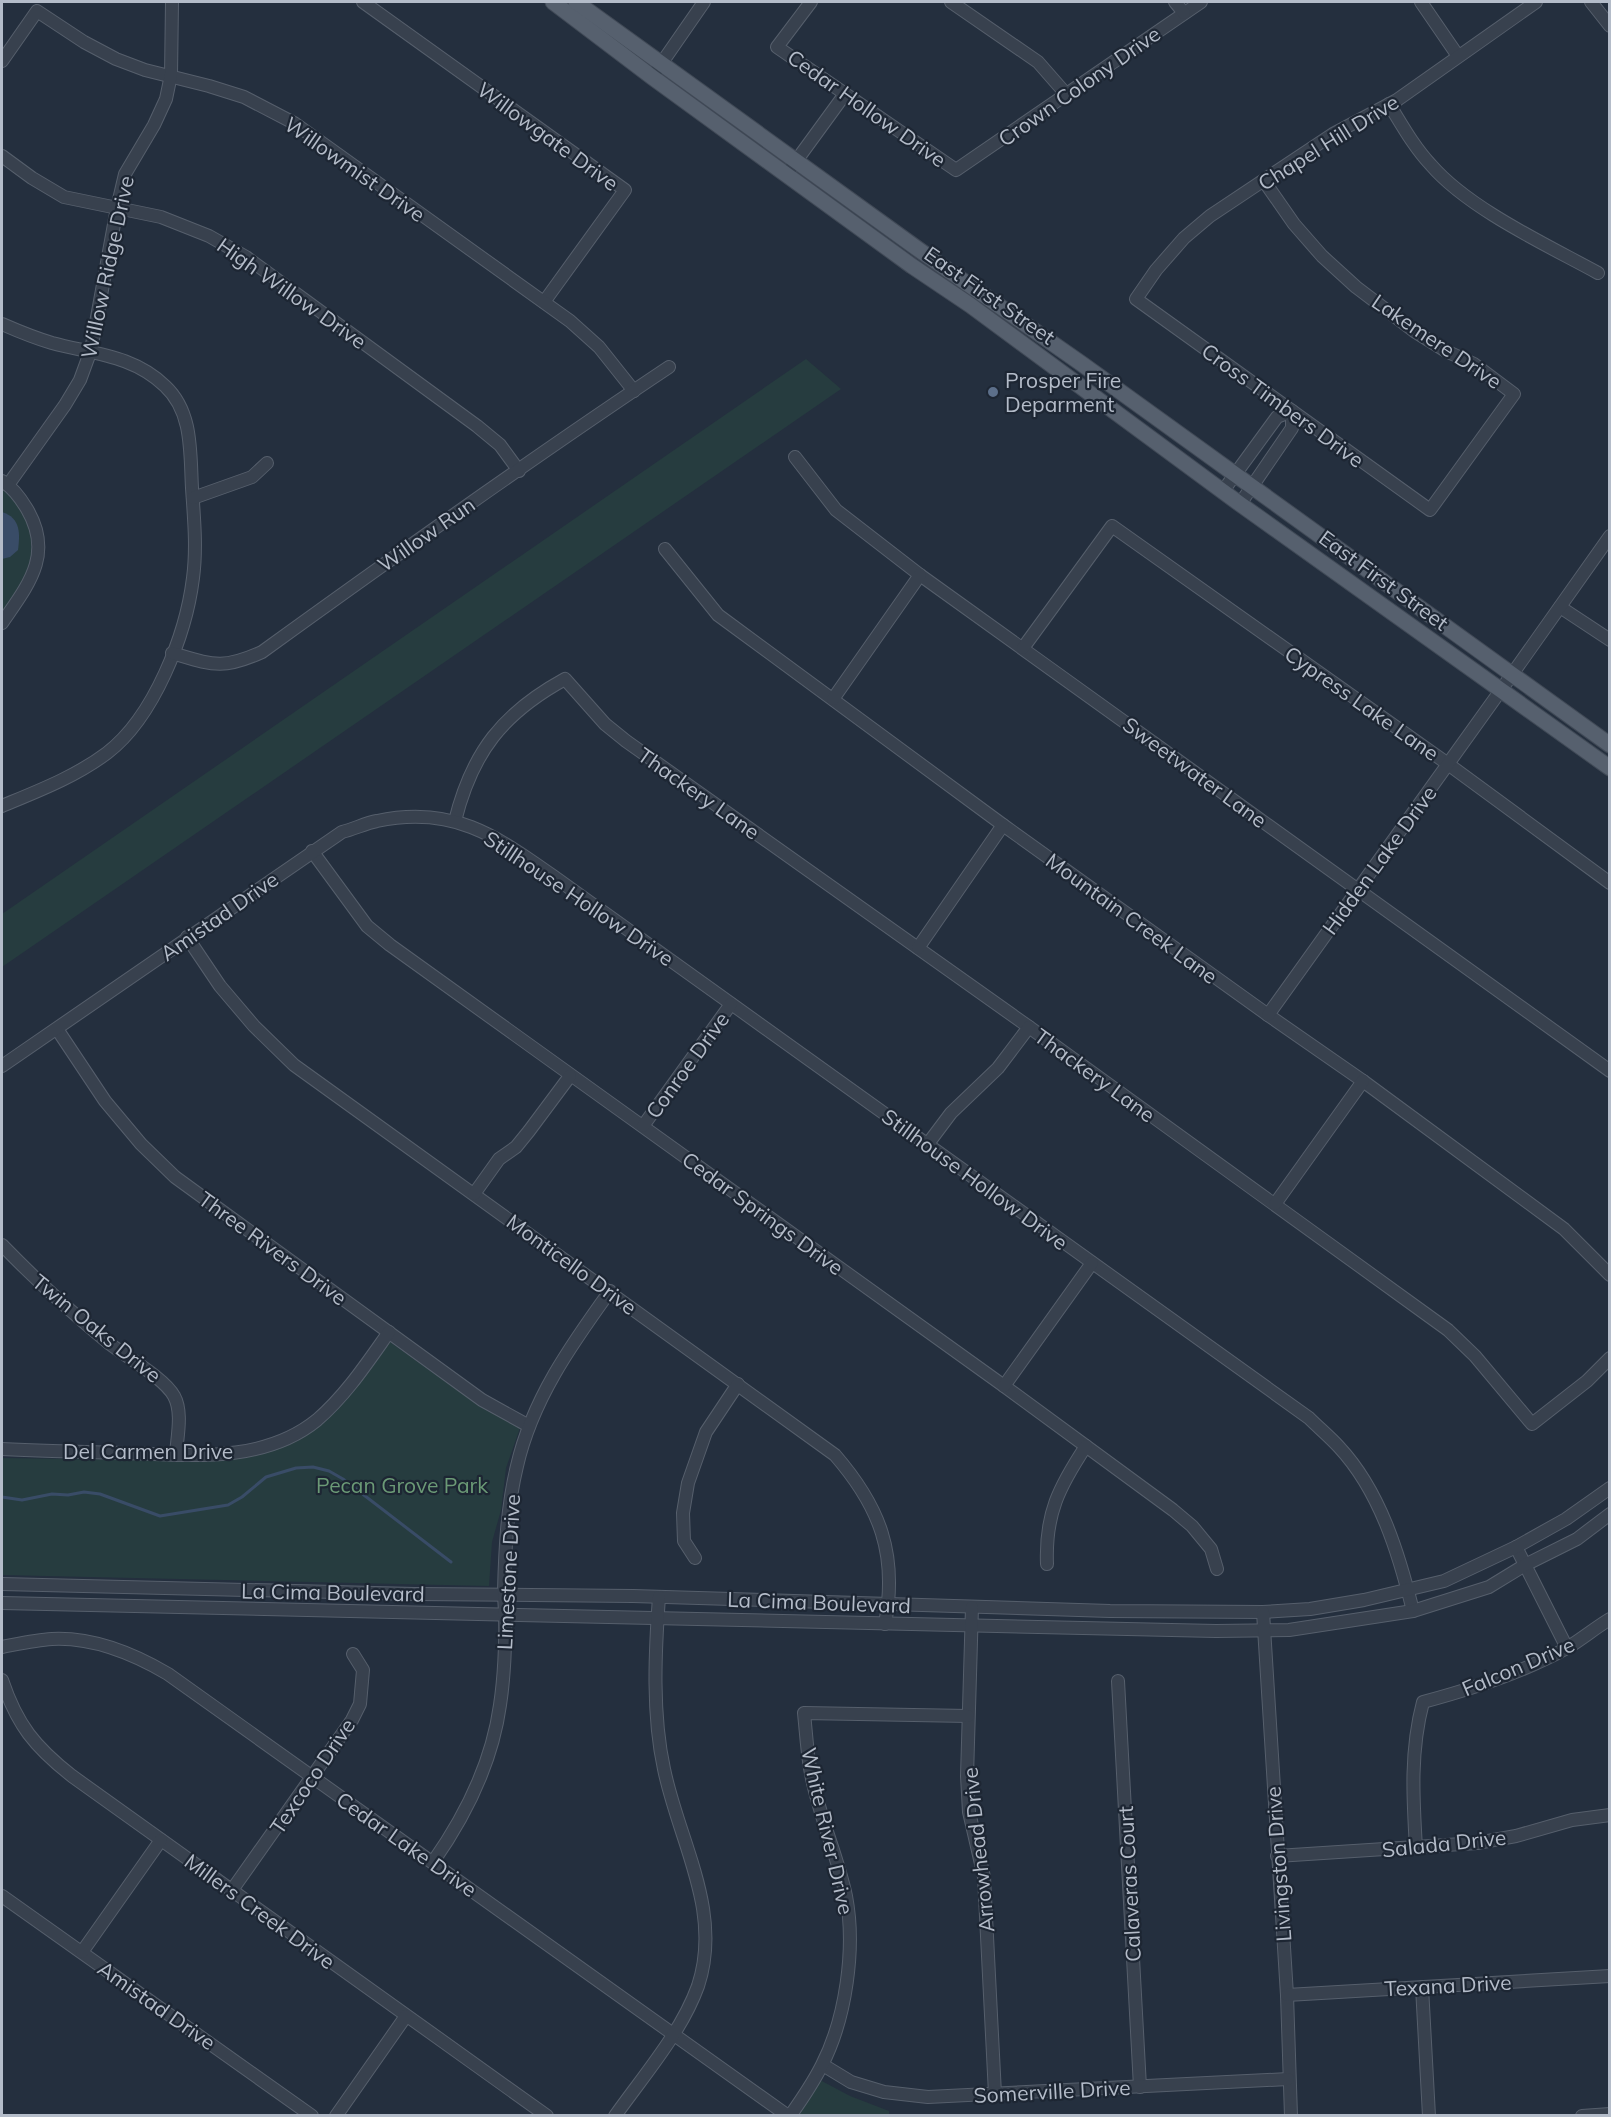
<svg xmlns="http://www.w3.org/2000/svg" width="1611" height="2117" font-family="Mulish,sans-serif">
  <style>
    .green { fill: #263c3f }
    .water { fill: #394c67 }
    .lines { fill: none; stroke-linecap: round; stroke-linejoin: round }
    .stream { stroke: #394c67; stroke-width: 3 }
    .minor-casing { stroke: #565f6c; stroke-width: 14 }
    .major-casing { stroke: #414a57; stroke-width: 17 }
    .minor { stroke: #38414e; stroke-width: 12 }
    .major { stroke: #56606e; stroke-width: 15 }
    .service-dot { fill: #5c6f8a; stroke: #1d2633; stroke-width: 2 }
    .labels { text-anchor: middle; dominant-baseline: central; stroke-width: 4.5; stroke-linejoin: round; paint-order: stroke }
    .street-label { font-size: 21px; fill: #b4bcc9; stroke: #1d2633 }
    .poi-label { font-size: 21px; fill: #b4bcc9; stroke: #1d2633; text-anchor: start }
    .park-label { font-size: 21px; fill: #6b9a76; stroke: #1d2633 }
  </style>
  <rect width="100%" height="100%" fill="#242f3e"/>
  <g class="green">
    <path d="M806,359l35,30 -839,578v-53z"/>
    <path d="M2,486c27,21 39,63 21,94 -6,11 -14,21 -21,32z"/>
    <path d="M390,1342l92,66 38,20 -14,40 -5,42 -9,32 -3,44 -487,-11v-117l207,3 47,-6 15,-5 53,-29 21,-20z"/>
    <path d="M818,2079l32,17 39,15v4l-96,1z"/>
  </g>
  <path class="water" d="M2,512c19,6 18,22 16,38l-8,7 -8,2z"/>
  <g class="lines">
    <path class="stream" d="M2,1497l20,3 30,-6 16,1 16,-3 16,2 60,22 68,-11 14,-8 24,-20 30,-9 17,-1 16,4 14,8 108,83"/>
    <g class="minor-casing">
      <g id="minor">
        <path d="M363,2l262,188 -81,112"/>
        <path d="M811,2l-34,45 179,123 245,-168"/>
        <path d="M951,2l87,60 28,32"/>
        <path d="M1175,2l9,11"/>
        <path d="M1421,2l37,54"/>
        <path d="M1591,2l19,24"/>
        <path d="M2,61l35,-50 47,31 32,17 29,11 64,16 35,11 50,26 276,198 29,26 35,44"/>
        <path d="M652,77l52,-75"/>
        <path d="M1389,104c13,21 25,43 42,61 38,44 116,80 167,108"/>
        <path d="M2,156l30,22 32,19 97,20 48,19 37,21 231,169 23,19 19,26"/>
        <path d="M791,168l54,-74"/>
        <path d="M1264,181l30,43 28,32 34,31 58,44 32,20 28,13 40,30 -84,116 -294,-211 20,-29 28,-32 26,-22 123,-82 64,-34 139,-98"/>
        <path d="M2,324c16,7 33,14 50,19 41,11 81,12 113,43 28,26 25,66 27,102 2,30 5,60 1,90 -7,57 -39,139 -86,175 -32,24 -69,38 -105,53"/>
        <path d="M795,457l41,53 84,65 690,496"/>
        <path d="M8,485l57,-80 15,-25 11,-30 26,-142 8,-34 29,-49 12,-26 5,-24 1,-73"/>
        <path d="M1223,491l54,-74 15,-6v17l-52,76"/>
        <path d="M193,498l59,-21 15,-14"/>
        <path d="M665,549l53,66 285,210 265,190 95,66 201,148 46,46"/>
        <path d="M1560,607l50,33"/>
        <path d="M2,623c26,-38 52,-68 25,-114 -6,-10 -15,-22 -25,-28"/>
        <path d="M1023,648l89,-122 336,238 162,119"/>
        <path d="M172,653c41,12 50,17 90,-1 134,-97 269,-193 407,-285"/>
        <path d="M833,699l87,-124"/>
        <path d="M455,821c17,-69 48,-108 110,-142l40,45 21,17 403,286 419,303 27,26 57,68 55,-43 23,-23"/>
        <path d="M312,851l55,75 23,19 614,441 169,124 19,16 19,23 6,20"/>
        <path d="M187,937l33,49 34,40 40,39 541,390c45,52 63,99 50,169"/>
        <path d="M918,948l85,-123"/>
        <path d="M1268,1015l233,-325 109,-154"/>
        <path d="M57,1029l48,72 36,43 34,33 307,223 47,26"/>
        <path d="M2,1066l340,-234c12,-3 24,-9 35,-11 75,-16 118,14 176,55l756,542c10,10 21,19 30,29 41,44 60,107 74,164"/>
        <path d="M643,1126l88,-122"/>
        <path d="M927,1145l24,-32 47,-45 31,-41"/>
        <path d="M474,1194l25,-35 17,-12 13,-16 41,-55"/>
        <path d="M1275,1204l88,-123"/>
        <path d="M2,1245c34,35 70,68 108,99 17,13 55,35 64,52 9,16 3,41 2,59"/>
        <path d="M1004,1386l88,-123"/>
        <path d="M2,1449c40,2 81,3 122,4 65,2 139,11 193,-33 29,-25 50,-57 72,-88"/>
        <path d="M1516,1547l51,101"/>
        <path d="M695,1558l-11,-17 -1,-28 5,-30 18,-51 32,-48"/>
        <path d="M1047,1564c-2,-50 12,-77 39,-118"/>
        <path d="M2,1584l413,10 218,2 477,15 153,1 47,-3 54,-9 80,-19 72,-34 50,-28 44,-31"/>
        <path d="M2,1603l1214,28 73,-1 124,-19 76,-24 36,-22 52,-26 33,-25"/>
        <path d="M972,1607l-5,169 2,36 15,65 11,217"/>
        <path d="M1263,1612l24,383 4,121"/>
        <path d="M2,1647c16,-3 34,-7 50,-8 40,-2 82,15 116,35l620,442"/>
        <path d="M2,1680c15,45 33,67 70,96l475,340"/>
        <path d="M1118,1681l22,406"/>
        <path d="M1416,1848c-3,-50 -6,-97 7,-146 49,-13 99,-29 144,-54 15,-9 28,-20 43,-29"/>
        <path d="M1277,1856l200,-13 39,-7 56,-16 38,-5"/>
        <path d="M433,1862c33,-47 59,-99 67,-157 4,-26 6,-63 5,-90 0,-8 -1,-15 -1,-23 1,-42 3,-85 13,-126 15,-66 54,-121 93,-175"/>
        <path d="M232,1890l120,-170 8,-16 3,-34 -10,-16"/>
        <path d="M2,1896l310,220"/>
        <path d="M82,1952l79,-112"/>
        <path d="M1422,1987l7,129"/>
        <path d="M1287,1995l323,-19"/>
        <path d="M823,2065l28,17 33,10 44,5 360,-18"/>
        <path d="M336,2116l70,-100"/>
        <path d="M615,2116c29,-41 66,-83 83,-130 25,-75 -19,-144 -34,-217 -12,-55 -9,-116 -5,-172"/>
        <path d="M790,2116c12,-17 23,-33 32,-51 24,-47 34,-117 24,-169 -9,-43 -29,-84 -36,-128 -3,-18 -4,-36 -6,-55l164,3"/>
        <path d="M1582,2116l28,-2"/>
      </g>
    </g>
    <g class="major-casing">
      <g id="major">
        <path d="M553,2l99,75 260,189 58,39 270,199 370,264"/>
        <path d="M576,2l346,250 160,112 528,381"/>
      </g>
    </g>
    <use href="#minor" class="minor"/>
    <use href="#major" class="major"/>
  </g>
  <circle class="service-dot" cx="993" cy="392" r="6"/>
  <g class="labels">
    <g class="street-label">
      <text transform="translate(1079 86) rotate(-35)">Crown Colony Drive</text>
      <text transform="translate(867 108) rotate(35)">Cedar Hollow Drive</text>
      <text transform="translate(548 136) rotate(36)">Willowgate Drive</text>
      <text transform="translate(1328 142) rotate(-32)">Chapel Hill Drive</text>
      <text transform="translate(355 169) rotate(35)">Willowmist Drive</text>
      <text transform="translate(107 267) rotate(-78)">Willow Ridge Drive</text>
      <text transform="translate(292 293) rotate(35)">High Willow Drive</text>
      <text transform="translate(990 295) rotate(35)">East First Street</text>
      <text transform="translate(1437 341) rotate(34)">Lakemere Drive</text>
      <text transform="translate(1283 405) rotate(36)">Cross Timbers Drive</text>
      <text transform="translate(426 534) rotate(-35)">Willow Run</text>
      <text transform="translate(1384 580) rotate(36)">East First Street</text>
      <text transform="translate(1362 703) rotate(35)">Cypress Lake Lane</text>
      <text transform="translate(1195 772) rotate(36)">Sweetwater Lane</text>
      <text transform="translate(699 793) rotate(35)">Thackery Lane</text>
      <text transform="translate(1379 860) rotate(-54)">Hidden Lake Drive</text>
      <text transform="translate(579 898) rotate(34)">Stillhouse Hollow Drive</text>
      <text transform="translate(219 916) rotate(-35)">Amistad Drive</text>
      <text transform="translate(1132 918) rotate(36)">Mountain Creek Lane</text>
      <text transform="translate(687 1065) rotate(-54)">Conroe Drive</text>
      <text transform="translate(1095 1075) rotate(36)">Thackery Lane</text>
      <text transform="translate(975 1179) rotate(36)">Stillhouse Hollow Drive</text>
      <text transform="translate(763 1213) rotate(36)">Cedar Springs Drive</text>
      <text transform="translate(273 1248) rotate(36)">Three Rivers Drive</text>
      <text transform="translate(572 1264) rotate(36)">Monticello Drive</text>
      <text transform="translate(97 1328) rotate(39)">Twin Oaks Drive</text>
      <text x="148" y="1451">Del Carmen Drive</text>
      <text transform="translate(508 1572) rotate(-87)">Limestone Drive</text>
      <text transform="translate(333 1592) rotate(1)">La Cima Boulevard</text>
      <text transform="translate(819 1602) rotate(2)">La Cima Boulevard</text>
      <text transform="translate(1518 1666) rotate(-23)">Falcon Drive</text>
      <text transform="translate(312 1776) rotate(-56)">Texcoco Drive</text>
      <text transform="translate(828 1831) rotate(77)">White River Drive</text>
      <text transform="translate(1444 1843) rotate(-6)">Salada Drive</text>
      <text transform="translate(407 1844) rotate(35)">Cedar Lake Drive</text>
      <text transform="translate(978 1850) rotate(-96)">Arrowhead Drive</text>
      <text transform="translate(1278 1864) rotate(-94)">Livingston Drive</text>
      <text transform="translate(1129 1884) rotate(-93)">Calaveras Court</text>
      <text transform="translate(260 1911) rotate(36)">Millers Creek Drive</text>
      <text transform="translate(1448 1985) rotate(-3)">Texana Drive</text>
      <text transform="translate(157 2005) rotate(35)">Amistad Drive</text>
      <text transform="translate(1052 2091) rotate(-3)">Somerville Drive</text>
    </g>
    <g class="poi-label">
      <text x="1005" y="380">Prosper Fire<tspan x="1005" dy="24">Deparment</tspan></text>
    </g>
    <g class="park-label">
      <text x="402" y="1485">Pecan Grove Park</text>
    </g>
  </g>
  <rect width="1611" height="2117" fill="none" stroke="#b4bcc9" stroke-width="6"/>
</svg>
